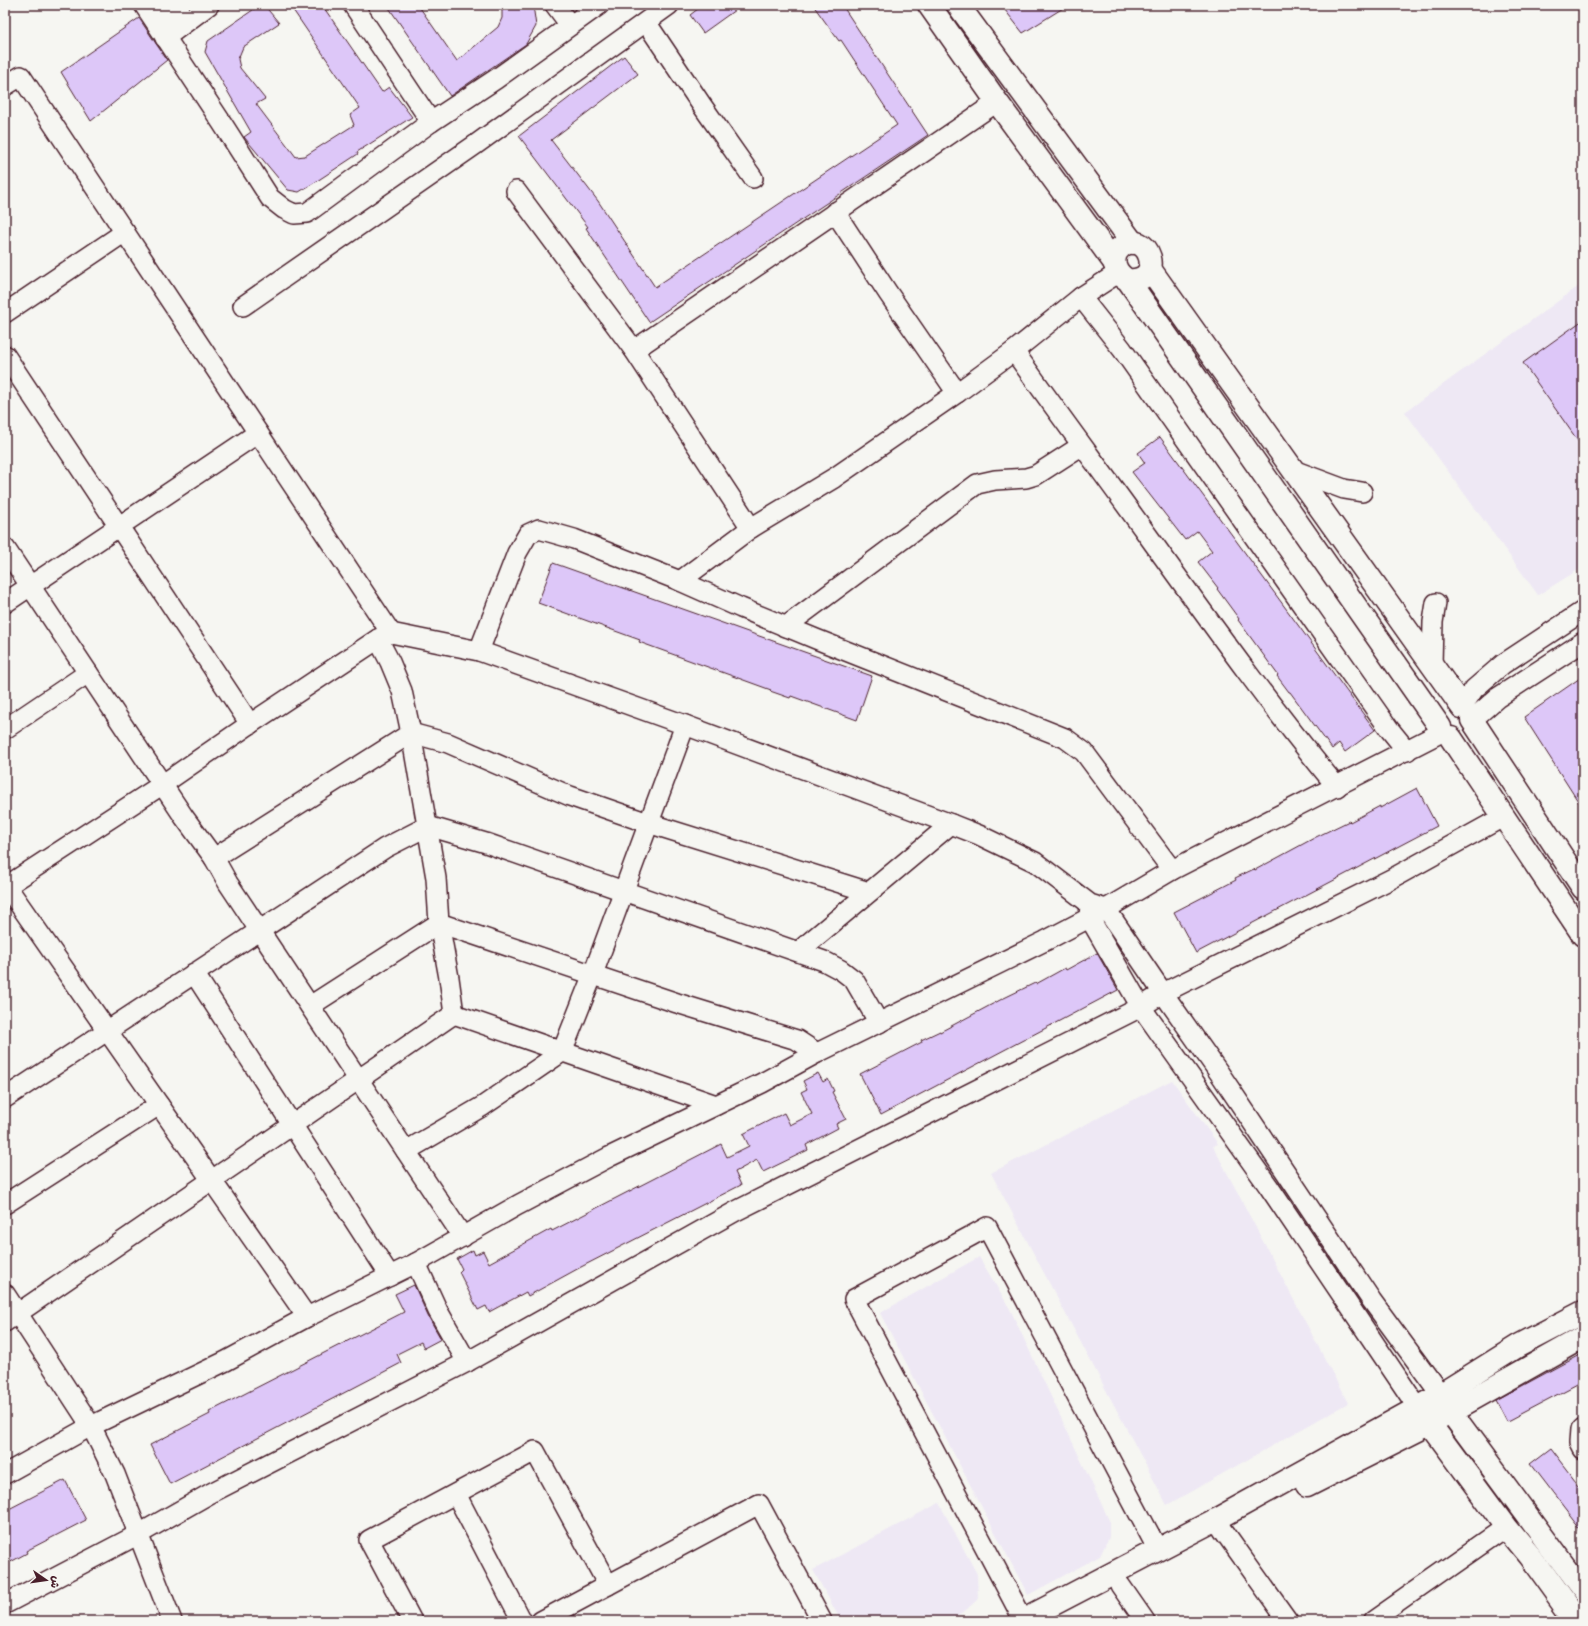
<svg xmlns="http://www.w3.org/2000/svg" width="1588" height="1626" font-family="Pangolin,'Playpen Sans Arabic',sans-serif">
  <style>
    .built { fill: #eee8f4 }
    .building { fill: #ddc7f8; stroke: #4a1f2b }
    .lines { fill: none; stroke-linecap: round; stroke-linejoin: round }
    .minor-casing { stroke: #4a1f2b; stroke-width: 22 }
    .tertiary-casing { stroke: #4a1f2b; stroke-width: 25 }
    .secondary-casing { stroke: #4a1f2b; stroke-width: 25 }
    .minor { stroke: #f6f6f2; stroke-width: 19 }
    .tertiary { stroke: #f6f6f2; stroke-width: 22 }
    .secondary { stroke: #f6f6f2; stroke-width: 22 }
  </style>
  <rect width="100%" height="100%" fill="#f6f6f2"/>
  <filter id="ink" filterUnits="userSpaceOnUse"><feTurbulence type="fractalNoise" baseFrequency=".025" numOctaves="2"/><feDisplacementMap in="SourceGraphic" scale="8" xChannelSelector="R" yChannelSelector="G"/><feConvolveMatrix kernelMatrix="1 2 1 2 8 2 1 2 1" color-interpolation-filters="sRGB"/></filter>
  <g filter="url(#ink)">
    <g class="built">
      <path d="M1583,283v284l-45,28 -133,-183z"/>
      <path d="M1172,1080l46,64 -5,2 135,257 -181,102 -176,-332z"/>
      <path d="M979,1257l31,52 99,211v17l-9,19 -72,39 -148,-282z"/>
      <path d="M939,1503l38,71 1,25 -12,11 -18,11h-107l-28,-51z"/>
    </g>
    <g class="building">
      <path d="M260,5h4l15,18 -36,24 -5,12 2,9 25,31 -9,5 40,53 9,-1 49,-31 -4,-10 10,-7 -67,-98 8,-5h21l60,87 7,-5 23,30 -55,35 1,2 -41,27 -18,11 -11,-2 -44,-53 7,-5 -46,-80 3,-11z"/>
      <path d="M387,5h31l39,56 41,-34 4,-9v-13h29l3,7 2,14 -10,18 -76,52z"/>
      <path d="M703,5h39l-39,28 -13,-18z"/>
      <path d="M813,5h29l86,130 -279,187 -63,-94 2,-1 -69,-91 105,-80 14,18 -87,66 47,61 57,86 242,-162 -56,-85 -2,1z"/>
      <path d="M1001,5h67l-45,28z"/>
      <path d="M139,18l28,42 -76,61 -30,-49z"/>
      <path d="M1583,320v128l-60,-85z"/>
      <path d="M1160,437l215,293 -30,22 -6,-9 -7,6 -42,-57h-1l-12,-16 1,-1 -40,-55 1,-1 -22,-30 1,-1 -20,-26 14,-11 -15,-20 -12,9 -53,-68 13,-9 -7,-10z"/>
      <path d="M553,563l319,113 -15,44 -66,-24 -1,2 -20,-7 1,-1 -132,-48 1,-2 -102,-37z"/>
      <path d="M1583,676v133l-59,-92z"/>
      <path d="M1417,788l20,38 -241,127 -22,-41 62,-32 -1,-2 19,-9 1,1 61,-33 33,-16 1,1 30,-16v2z"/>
      <path d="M1097,953l21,37 -237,125 -21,-41 62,-32 -1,-2 19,-9v1l62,-33 33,-16 1,1 29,-16 1,2z"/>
      <path d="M818,1073l5,9 5,-3 6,12 -2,1 14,27 -10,5 2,4 -32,17 2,5 -45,22 -6,-12 -22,12 6,13 -160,82 -53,29 -2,-4 -37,20 -3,-6 -8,4 -19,-38 3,-3 -5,-10 16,-9 2,5 8,-4 6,12 62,-34 1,2 169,-87 6,13 22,-11 -6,-12 41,-21 6,12 22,-11 -11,-22 6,-3 -4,-8z"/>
      <path d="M414,1285l14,31 13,23 -17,9 -3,-6 -24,12 4,9 -231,121 -20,-39 60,-31 -1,-2 195,-100 -9,-18z"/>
      <path d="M1583,1353v28l-76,40 -11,-21z"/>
      <path d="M1551,1448l32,42v43l-53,-69z"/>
      <path d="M65,1480l21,40 -60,31 1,2 -22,12v-54z"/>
    </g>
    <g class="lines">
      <g class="minor-casing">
        <g id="minor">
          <path d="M144,5l78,118 48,75 14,11 10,5 13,-1 124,-91 65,-43 103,-74"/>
          <path d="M353,5l78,117"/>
          <path d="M555,5l15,20"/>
          <path d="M156,22l24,-17"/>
          <path d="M646,22l55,82 52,74"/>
          <path d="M165,38l44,-33"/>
          <path d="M5,86l16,-10 370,557"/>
          <path d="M516,191l118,159"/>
          <path d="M835,212l53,81 69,100"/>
          <path d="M1081,297l41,52 268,381 17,21"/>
          <path d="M243,306l232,-161 194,-140"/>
          <path d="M5,313l120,-81"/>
          <path d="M1014,351c43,61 88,121 132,182 62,86 123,172 191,254"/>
          <path d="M5,355l245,369"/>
          <path d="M1293,470l51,19 18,3"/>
          <path d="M751,528l-117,-178 363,-248"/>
          <path d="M5,548l179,269 30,41 14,25 235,354"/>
          <path d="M680,581l71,-53 83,-50 123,-85 57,-42 67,-54 37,-24"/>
          <path d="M5,603l253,-170"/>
          <path d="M785,627l192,-143 18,-4 31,-2 10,-3 45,-29"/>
          <path d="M378,639l12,23 12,29 9,42 25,145 3,45 10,55 5,36"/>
          <path d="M479,651l38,-98 11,-19 11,-5 35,10 106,42 61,27 75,31 249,99 19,14 88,118"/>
          <path d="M1432,665l1,-43 3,-19"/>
          <path d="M1462,707l12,-18 29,-25 80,-53"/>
          <path d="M1472,720l25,-22 86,-56"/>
          <path d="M5,729l83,-56"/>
          <path d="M214,858l197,-125 37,10 122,53 78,27 221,69"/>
          <path d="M5,884l302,433"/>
          <path d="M5,887l158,-103 87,-60 128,-85 13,-6 88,18 206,74 266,99 28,11 56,27 55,42 16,5 57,84 57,81 152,227 69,94"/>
          <path d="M1090,905l-1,12 52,90 128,180 149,221"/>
          <path d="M799,951l152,-127"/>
          <path d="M194,973l196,303"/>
          <path d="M310,1006l129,-83 238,80 120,37 20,13"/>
          <path d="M454,1014l262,91"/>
          <path d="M5,1098l380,-250 43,-22 58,17 338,118 17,9 13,10 25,43"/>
          <path d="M406,1151l77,-45 79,-54 31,-78 92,-249"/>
          <path d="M5,1204l154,-99"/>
          <path d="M416,1263l22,48 29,51"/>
          <path d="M5,1294l86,132 24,48 57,147"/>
          <path d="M5,1322l449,-308"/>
          <path d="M1583,1428l-2,2 -1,13 3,6"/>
          <path d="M5,1474l86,-48 135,-65 81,-44 109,-54 102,-58 91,-48 153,-74 55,-30 228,-112 61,-32 66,-39 270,-138"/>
          <path d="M456,1494l66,127"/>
          <path d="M1217,1519l6,11 65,91"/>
          <path d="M1120,1585l25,36"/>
          <path d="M5,1604l134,-70 72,-41 256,-131 269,-151 405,-204 22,-14 228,-114 112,-62"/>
          <path d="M412,1621l-43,-81 166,-89 73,134"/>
          <path d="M541,1621l218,-117 63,117"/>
          <path d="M1024,1621l-170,-322 117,-63 16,-9 171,323"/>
          <path d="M1372,1621l134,-94"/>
        </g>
      </g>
      <g class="tertiary-casing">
        <g id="tertiary">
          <path d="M1442,1396l8,15 133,180"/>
          <path d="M1419,1409l87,118 24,29 47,65"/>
        </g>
      </g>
      <g class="secondary-casing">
        <g id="secondary">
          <path d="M929,5l68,97 117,160"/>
          <path d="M958,5l175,238"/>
          <path d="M1150,269l312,438"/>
          <path d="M1128,280c40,3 20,-54 -7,-33 -13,11 -5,27 7,33l312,447"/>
          <path d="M1472,720l111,168"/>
          <path d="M1451,738l132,197"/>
          <path d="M1307,1486l111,-56 165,-93"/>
          <path d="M1021,1621l196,-102 213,-118 88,-55 65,-34"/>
        </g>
      </g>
      <use href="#minor" class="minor"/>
      <use href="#tertiary" class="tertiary"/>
      <use href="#secondary" class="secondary"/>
    </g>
  </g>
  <rect width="1588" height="1626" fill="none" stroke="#f6f6f2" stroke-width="20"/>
  <rect x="10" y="10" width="1568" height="1606" fill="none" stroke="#4a1f2b" stroke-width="1.5" filter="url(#ink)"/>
  <g transform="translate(46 1580) rotate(103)" stroke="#f6f6f2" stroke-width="3" paint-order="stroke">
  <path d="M0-3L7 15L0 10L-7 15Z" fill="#4a1f2b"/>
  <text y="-6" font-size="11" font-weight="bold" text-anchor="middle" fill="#4a1f2b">ش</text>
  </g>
</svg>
